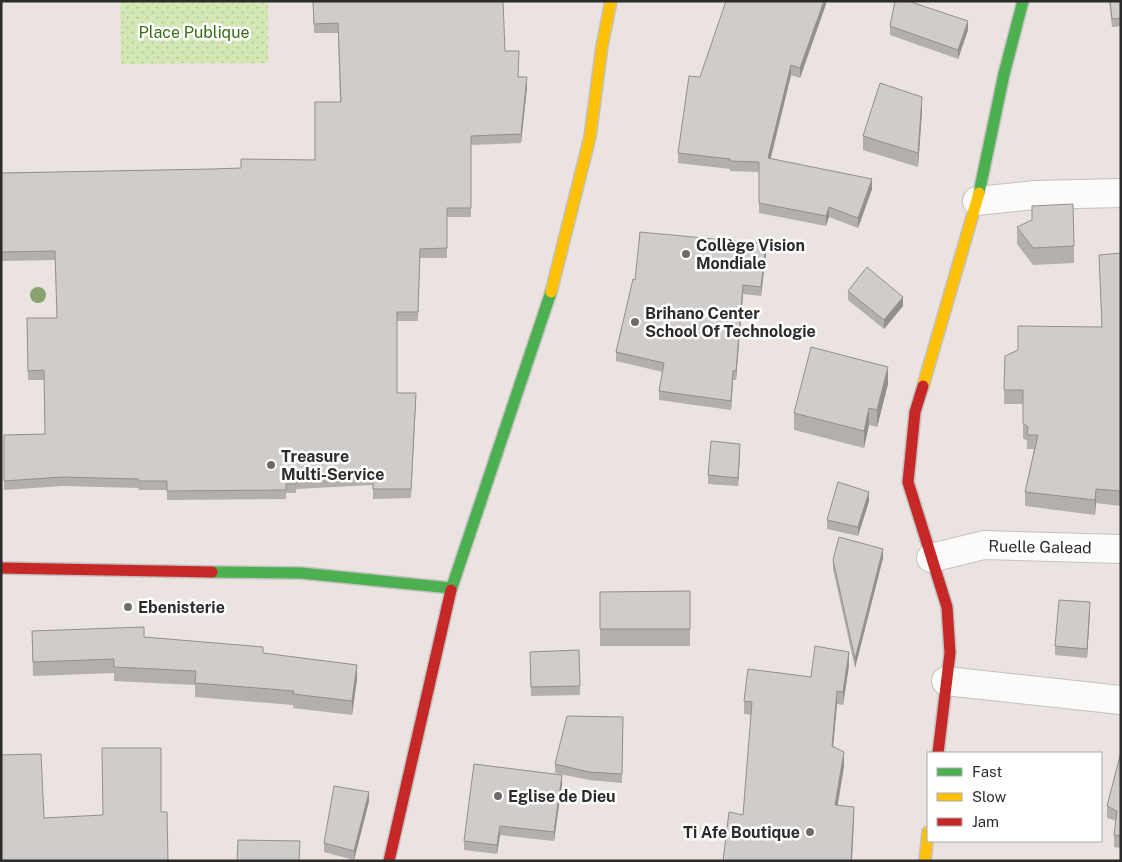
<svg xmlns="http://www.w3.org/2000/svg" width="1122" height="862" font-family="'Public Sans',sans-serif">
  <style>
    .green { fill: url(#green-dots) }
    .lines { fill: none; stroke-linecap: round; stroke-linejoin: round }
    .street-casing { stroke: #c3c1c1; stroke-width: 30 }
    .fast-casing { stroke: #c3c1c1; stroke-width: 14 }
    .slow-casing { stroke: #c3c1c1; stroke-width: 14 }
    .jam-casing { stroke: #c3c1c1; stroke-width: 14 }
    .street { stroke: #fcfbfa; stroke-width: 28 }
    .fast { stroke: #4caf50; stroke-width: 11 }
    .slow { stroke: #ffc107; stroke-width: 11 }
    .jam { stroke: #c62828; stroke-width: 11 }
    .tree { fill: #88a36f }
    .wall { fill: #b3afad }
    .shaded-wall { fill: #928f8d }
    .building { fill: #d0ccc9; stroke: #928f8d }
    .poi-dot { fill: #6e6b6a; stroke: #fff; stroke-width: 2 }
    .labels { text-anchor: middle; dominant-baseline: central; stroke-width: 5; stroke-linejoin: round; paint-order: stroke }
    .park-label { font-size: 16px; fill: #376f13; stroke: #fff }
    .poi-label { font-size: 16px; font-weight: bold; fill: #2b2b2b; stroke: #fff; text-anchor: start }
    .street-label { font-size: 16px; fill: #2b2b2b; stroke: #fff }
  </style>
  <defs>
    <pattern id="green-dots" width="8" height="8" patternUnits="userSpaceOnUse" patternTransform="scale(1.25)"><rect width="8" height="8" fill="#d3e7b5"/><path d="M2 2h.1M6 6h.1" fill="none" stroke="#b5c69c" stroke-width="1.8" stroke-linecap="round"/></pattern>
  </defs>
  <rect width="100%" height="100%" fill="#eae3df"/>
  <path class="green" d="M120,1h148v62l-147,1z"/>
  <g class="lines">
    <g class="street-casing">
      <g id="street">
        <path d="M977,201l58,-6 86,-2"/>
        <path d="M931,558l53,-13 137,4"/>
        <path d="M946,681l175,19"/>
      </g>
    </g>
    <g class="fast-casing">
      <g id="fast">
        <path d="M979,193l25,-119 19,-73"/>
        <path d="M212,572l89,1 150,15"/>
        <path d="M451,590l100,-298"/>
      </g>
    </g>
    <g class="slow-casing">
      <g id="slow">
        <path d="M551,292l39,-155 12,-91 9,-45"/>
        <path d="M923,386l56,-193"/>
        <path d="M925,861l3,-29"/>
      </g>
    </g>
    <g class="jam-casing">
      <g id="jam">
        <path d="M923,386l-8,26 -7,70 39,125 3,46 -12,100"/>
        <path d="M1,568l211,4"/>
        <path d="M389,861l62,-271"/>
      </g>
    </g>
    <use href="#street" class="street"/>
    <use href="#fast" class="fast"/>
    <use href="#slow" class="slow"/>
    <use href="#jam" class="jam"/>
  </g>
  <circle class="tree" cx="38" cy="295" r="8"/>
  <g class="wall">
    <path d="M313,1l192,50 14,26 8,10 -6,56 -50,2v72h-24v41h-27l-2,63h-21v72l19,9 -5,96 -38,1v-14l-77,4v4h-10v6l-119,1v-10h-28l-1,-2 -76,-2 -58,4v-55l41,-1 -1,-54h-16l-1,-62h30l-2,-58 -54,1v-88l212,-4 28,-1 74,-8 25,-58 -2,-69h-24z"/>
    <path d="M826,1v3l-26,74 -9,-3 -20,83 101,31 -14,39 -29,-11 -3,9 -67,-13v-41l-29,-1v-2l-52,-6v-10l22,-76z"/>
    <path d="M1109,1h12v25l-9,1z"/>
    <path d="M890,26l78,4 -10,29 -68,-24z"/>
    <path d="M922,112l-4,55 -55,-17v-14z"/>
    <path d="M1017,227l57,19v17l-41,2 -16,-21z"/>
    <path d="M766,253l-5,43 -18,-2 -7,86h-3l-2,30 -72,-10v-9l4,-19 -47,-11v-9l19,-72z"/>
    <path d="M1121,253v253l-25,-3 -1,12 -70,-9v-14l9,-43h-7v-8l-4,-3v-34h-19l1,-48 97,-29 -3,-72z"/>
    <path d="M848,291l55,15 -19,23 -36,-29z"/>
    <path d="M888,384l-11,43 -8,-2 -5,23 -70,-18v-17z"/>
    <path d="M740,452l-2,34 -30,-2v-9z"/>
    <path d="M869,501l-11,35 -31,-7v-9z"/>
    <path d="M883,558l-28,110 -22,-99v-9z"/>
    <path d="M690,591v55h-90v-54z"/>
    <path d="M1090,611l-3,47 -32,-3v-9z"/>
    <path d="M32,631l112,6 119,16 94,26 -5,36 -59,-7v-3l-98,-8v-12l-81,-4v-8l-81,3z"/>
    <path d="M579,650l1,45 -49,1 -1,-44z"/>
    <path d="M849,665l-6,40 -6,-1 -4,43 11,19 -6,39 16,15 -111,-5 8,-100 -7,-1v-13z"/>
    <path d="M623,717l-1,66 -33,-3 -34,-7v-9z"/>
    <path d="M1121,752v96l-7,-1v-12l2,-14 -9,-3v-12z"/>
    <path d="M562,784l-8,57 -54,-6 -3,19 -33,-4v-9z"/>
    <path d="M369,801l-15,59 -30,-8v-9z"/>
  </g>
  <g class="shaded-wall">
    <path d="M824,1h2v3l-26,74v-10z"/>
    <path d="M968,21v9l-10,29v-9z"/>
    <path d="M791,65v10l-23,93v-10z"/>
    <path d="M527,77v10l-6,56v-9z"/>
    <path d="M922,97v15l-4,55v-14z"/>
    <path d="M872,179v10l-14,39v-10z"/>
    <path d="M829,207v10l-3,9v-10z"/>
    <path d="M766,244v9l-5,43v-9z"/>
    <path d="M743,285v9l-7,86v-9z"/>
    <path d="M903,297v9l-19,23v-9z"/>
    <path d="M888,367v17l-11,43v-17z"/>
    <path d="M733,371v9l-2,30v-9z"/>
    <path d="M869,408v17l-5,23v-17z"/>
    <path d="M740,444v8l-2,34v-8z"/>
    <path d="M1096,489v14l-1,12v-15z"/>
    <path d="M869,492v9l-11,35v-9z"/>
    <path d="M883,549v9l-28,110v-9z"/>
    <path d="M1090,602v9l-3,47v-9z"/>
    <path d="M849,652v13l-6,40v-13z"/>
    <path d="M357,665v14l-5,36v-14z"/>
    <path d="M837,691v13l-5,55v-13z"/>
    <path d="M844,752v14l-9,53v-14z"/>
    <path d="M562,775v9l-8,57v-9z"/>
    <path d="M369,792v9l-15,59v-9z"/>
    <path d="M854,807v13l-2,41h-1z"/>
    <path d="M500,826v9l-3,19v-9z"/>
  </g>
  <g class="building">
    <path d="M313,1h190l2,50h14l-1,26h9l-6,57 -50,2v72h-24v40l-27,1 -2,63h-21v81h19l-5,96h-38v-13l-77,3v5h-10v6l-119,1v-10h-28l-1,-2 -76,-2 -58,4v-46l41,-1 -1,-64 -16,1 -1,-53h30l-2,-67 -54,1v-79l212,-4 28,-1v-9l74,1v-58h26l-3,-79 -24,1z"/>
    <path d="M726,1h98l-24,67 -9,-3 -23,93 104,21 -14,39 -29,-11 -3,9 -67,-13v-41l-29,-1v-2l-52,-6 11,-77 11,1z"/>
    <path d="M895,1h13l60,20 -10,29 -68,-24z"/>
    <path d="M1110,1h11v17l-9,1z"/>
    <path d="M880,83l42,14 -4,56 -55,-17z"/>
    <path d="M1073,204l1,42 -41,2 -16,-21 15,-7v-14z"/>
    <path d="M640,232l126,12 -5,43 -18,-2 -7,86h-3l-2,30 -72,-10 5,-28 -48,-11 17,-73 2,1z"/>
    <path d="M1121,253v238l-25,-2 -1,11 -70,-8 13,-57h-11l1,-8 -5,-4v-33h-19l1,-34 13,-6v-24l84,1 -3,-72z"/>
    <path d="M867,267l36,30 -19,23 -36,-29z"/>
    <path d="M811,347l77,20 -11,43 -8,-2 -5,23 -70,-18z"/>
    <path d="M711,441l29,3 -2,34 -30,-3z"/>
    <path d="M838,482l31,10 -11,35 -31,-7z"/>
    <path d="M839,537l44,12 -28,110 -22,-99z"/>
    <path d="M690,591v38h-90v-37z"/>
    <path d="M1059,600l31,2 -3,47 -32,-3z"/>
    <path d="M144,627v10l119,10v6l94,12 -5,36 -59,-7 1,-3 -99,-8 1,-12 -82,-4v-8l-81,3 -1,-31z"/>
    <path d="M815,646l34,6 -6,40 -6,-1 -5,55 12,6 -9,53 19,2 -3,54h-128l6,-49 14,3 9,-113 -8,-1 4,-32 63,8z"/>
    <path d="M579,650l1,36 -49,1 -1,-35z"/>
    <path d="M567,716l56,1 -1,57 -33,-2 -34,-8z"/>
    <path d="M102,748h59v64h6l1,49h-167v-106l40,-1 3,64 59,-3z"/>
    <path d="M1121,752v84l-7,-1 3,-24 -10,-5z"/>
    <path d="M474,764l88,11 -8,57 -54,-6 -3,19 -33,-4z"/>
    <path d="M334,786l35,6 -15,59 -30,-8z"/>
    <path d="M238,840l62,1 -1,20h-62z"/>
  </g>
  <g class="poi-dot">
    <circle cx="686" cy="254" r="5"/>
    <circle cx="635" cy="322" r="5"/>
    <circle cx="271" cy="465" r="5"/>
    <circle cx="128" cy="607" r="5"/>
    <circle cx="498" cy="796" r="5"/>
    <circle cx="810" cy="832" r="5"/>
  </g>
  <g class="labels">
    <g class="park-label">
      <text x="194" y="32">Place Publique</text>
    </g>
    <g class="poi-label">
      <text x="696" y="245">Collège Vision<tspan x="696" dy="18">Mondiale</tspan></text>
      <text x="645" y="313">Brihano Center<tspan x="645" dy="18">School Of Technologie</tspan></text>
      <text x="281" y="456">Treasure<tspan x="281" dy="18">Multi-Service</tspan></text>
      <text x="138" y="607">Ebenisterie</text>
      <text x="508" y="796">Eglise de Dieu</text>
      <text x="800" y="832" text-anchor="end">Ti Afe Boutique</text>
    </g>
    <g class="street-label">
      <text transform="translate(1040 547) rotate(1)">Ruelle Galead</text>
    </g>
  </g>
  <rect width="1122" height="862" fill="none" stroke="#2b2b2b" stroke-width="5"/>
  <rect x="927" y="752" width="175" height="90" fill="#ffffff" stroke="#aaaaaa"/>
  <rect x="937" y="768" width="25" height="8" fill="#4caf50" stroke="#aaaaaa"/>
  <text x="972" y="777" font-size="15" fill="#2b2b2b">Fast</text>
  <rect x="937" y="793" width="25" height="8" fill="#ffc107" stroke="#aaaaaa"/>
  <text x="972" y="802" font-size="15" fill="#2b2b2b">Slow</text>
  <rect x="937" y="818" width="25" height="8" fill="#c62828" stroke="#aaaaaa"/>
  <text x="972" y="827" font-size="15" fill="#2b2b2b">Jam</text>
</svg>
